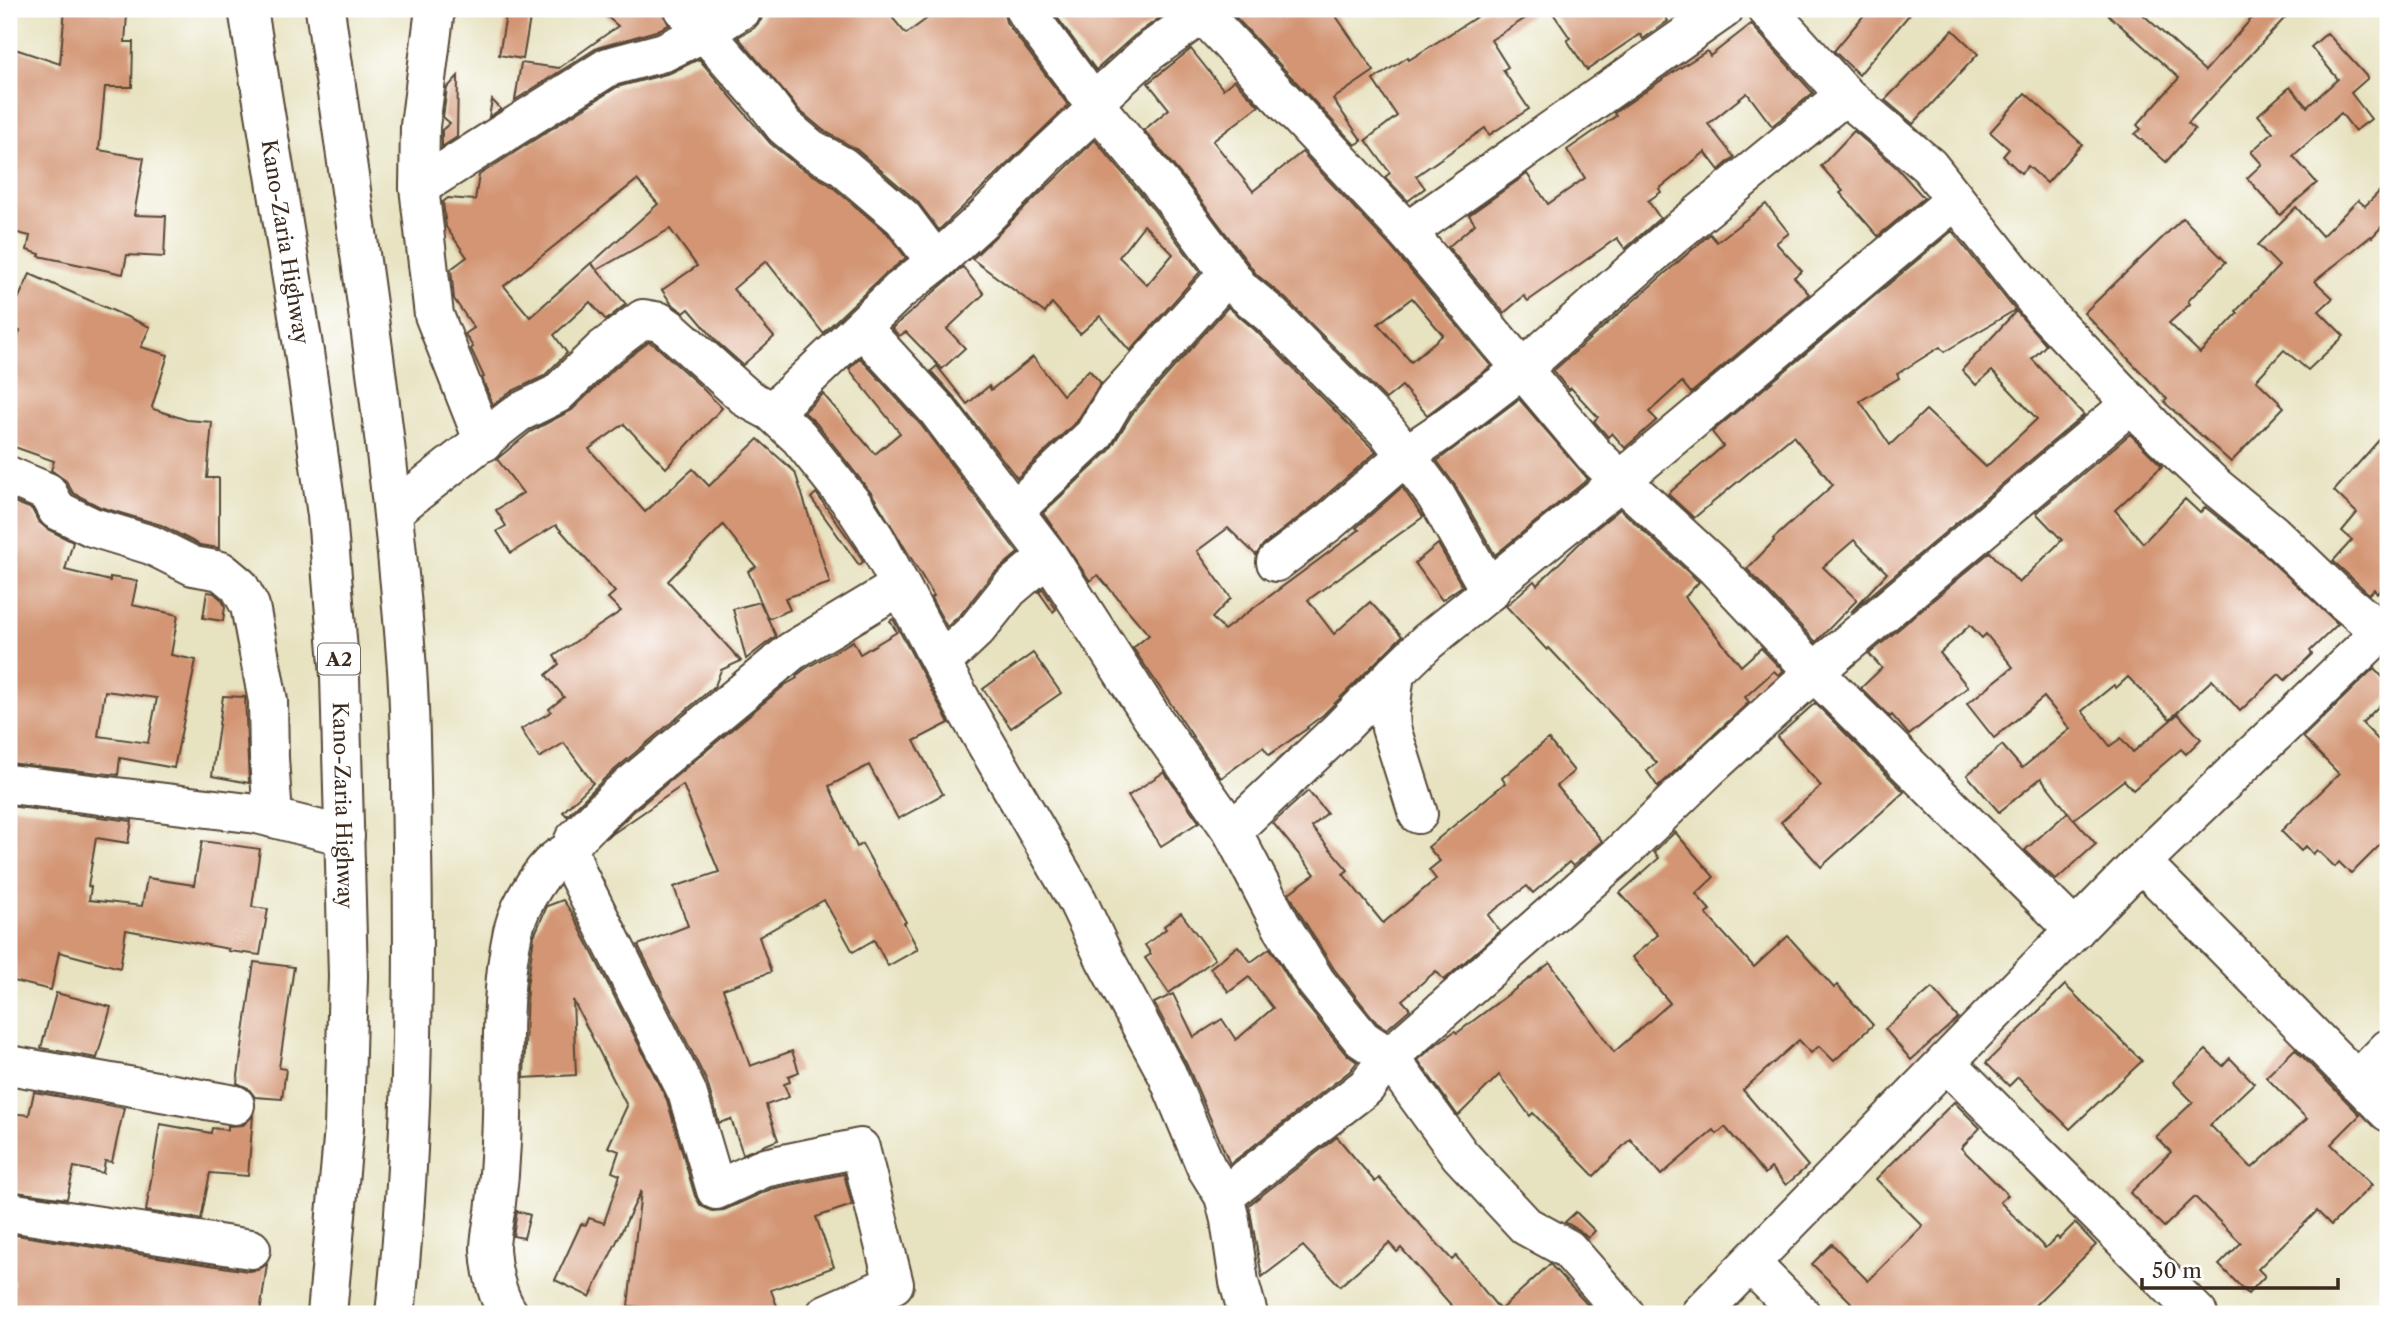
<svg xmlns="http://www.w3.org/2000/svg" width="2397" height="1323" font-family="'Libre Caslon Text',serif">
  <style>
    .building { fill: #d39573; fill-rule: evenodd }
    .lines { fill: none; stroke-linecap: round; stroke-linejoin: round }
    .minor-casing { stroke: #554636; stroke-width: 42 }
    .highway-casing { stroke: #554636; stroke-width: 42 }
    .minor { stroke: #fff; stroke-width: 38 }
    .highway { stroke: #fff; stroke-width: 38 }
    .labels { text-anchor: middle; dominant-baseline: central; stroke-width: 5; stroke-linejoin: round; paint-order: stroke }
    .shield { fill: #fff; stroke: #766a62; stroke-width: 2 }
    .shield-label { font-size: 19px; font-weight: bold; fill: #3b2a1e }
    .street-label { font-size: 21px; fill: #3b2a1e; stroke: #fff }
  </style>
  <rect width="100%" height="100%" fill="#fff"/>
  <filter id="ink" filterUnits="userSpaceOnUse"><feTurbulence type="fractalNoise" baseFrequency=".0143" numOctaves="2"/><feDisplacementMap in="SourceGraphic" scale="14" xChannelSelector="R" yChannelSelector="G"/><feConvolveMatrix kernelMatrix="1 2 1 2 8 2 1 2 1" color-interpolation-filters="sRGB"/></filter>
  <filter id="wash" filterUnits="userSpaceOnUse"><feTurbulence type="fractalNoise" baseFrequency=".00686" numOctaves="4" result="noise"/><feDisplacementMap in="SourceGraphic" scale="28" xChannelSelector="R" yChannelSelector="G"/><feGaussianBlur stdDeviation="1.57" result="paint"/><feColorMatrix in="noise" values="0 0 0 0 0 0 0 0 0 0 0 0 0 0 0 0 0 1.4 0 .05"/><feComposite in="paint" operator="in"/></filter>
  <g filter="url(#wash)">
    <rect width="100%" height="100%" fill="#e7e2c0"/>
    <g id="blocks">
      <g class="building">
        <path d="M65,9h46v5l16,1 -2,27h8l-1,45h-27l-6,63 45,8 -10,57 32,1 -2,41 -37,-2 -4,19 -84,-18 1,-2 -13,-4 3,-14 -21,-5 4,-27 -4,-2v-28l6,-62h-6v-65l51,17z"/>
        <path d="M598,9h65v5l6,11 -13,6 -59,17 -82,52 6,-37 38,5 59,-42z"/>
        <path d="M764,9h121l21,25 34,-25h63l3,13 62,83 -129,125 -22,-29 -61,-52 -33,-19 -23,-19 -62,-74 16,-9 7,-8z"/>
        <path d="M1051,9h121l-38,27 -38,34z"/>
        <path d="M1228,9h44l7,8 12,-8h40l43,62 -41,28 29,42 -7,4z"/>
        <path d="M1489,9h51l-49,31 17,27 -5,3 26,39 -40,26 -4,-7 -69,48 9,12 -17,13 -23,-24 5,-4 -24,-33 31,-24 -24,-36 35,-23 1,3z"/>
        <path d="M1550,9h110l8,12 -25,18 -3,-5 -53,36 -20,-30 3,-2z"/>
        <path d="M1869,9h45l-55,66 -25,-24z"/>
        <path d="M2102,9h35l68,62 55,-62h33l-105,114 7,6 -29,33 -31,-28 6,-5 -4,-4 42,-47z"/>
        <path d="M506,15l24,3 -7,41 -24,-4z"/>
        <path d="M1751,24l62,69 -41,33 -25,-33 -39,31 26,33 -15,13 -14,-18 -46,37 2,3 -13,9 12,17 -35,31 -8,-11 -89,63 -4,-5 -20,17 -56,-66 27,-23 -6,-9 58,-41 21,30 37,-26 -18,-28 49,-34 -2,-3 55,-38 38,-24 3,5z"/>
        <path d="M1953,30l25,24 -65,70 -28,-24z"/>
        <path d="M2327,33l41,45 -17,15 20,26 -16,12 -14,-18 -48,43 24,27 -37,32 -33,-37 15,-14 -11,-12 22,-20 -15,-17 32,-28 17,20 31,-28 -27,-32z"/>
        <path d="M1191,49l32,40 11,-9 25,26 -46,35 40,50 49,-39 89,95 100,119 -64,49 -25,-29 -16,13 -101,-101 -28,-23 -70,-93 -43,-52 25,-21 -21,-26zM1412,298l31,37 -32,27 -33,-38z"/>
        <path d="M699,59l71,84 29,24 30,17 58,49 19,25 -22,17 -61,58 -57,-72 -33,28 41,48 -31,28 -26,-23 -28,-33 -5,4 -13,-10 -9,-13 35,-24 -27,-37 -73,41 29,34 -20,16 -16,-18 -36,33 13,18 -23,23 -36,17 -15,12 -11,-27 2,-1 -13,-28 2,-2 -8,-13 9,-6 -20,-29 -3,-30 16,-12 -21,-30 -3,-25 5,-4 27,2 4,-25 138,-88 53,-14zM637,180l21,24 -66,59 4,6 -5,-6 -61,54 -26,-31z"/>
        <path d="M458,76l-1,61 -15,10v-17l8,-7 -7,-6 4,-29z"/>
        <path d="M2025,93l57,51 -35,39 -19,-17 -7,7 -18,-17 6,-7 -19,-17z"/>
        <path d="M492,100l9,9 -12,8z"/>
        <path d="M1854,131l42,36 28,31 -46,38 -38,-43 3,-2 -22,-25z"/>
        <path d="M1095,140l58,69 47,63 -70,79 -30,-35 -20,18 -28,-31 -7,10 -73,-54zM1144,225l29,29 -26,31 -28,-28z"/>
        <path d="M2388,183v37l-16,17 -1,-1 -56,45 18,17 -14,13 25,25 -36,34 -24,-20 -28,30 28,27 -53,55 -67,-60 3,-3 -83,-86 99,-95 43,44 -38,39 2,3 -21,19 31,30 38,-40 -2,-2 43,-45 -21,-21 38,-38 26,29 36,-36 7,6z"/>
        <path d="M1766,204l23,29 -13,10 26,28 -8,6 15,17 -118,99 -9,-11 -33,30 8,8 -32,28 -13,-15 -4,4 -14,-16 4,-4 -27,-29 -2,2 -16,-19 157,-137 7,8z"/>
        <path d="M1952,231l63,79 -71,42 -4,-5 -43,27 2,4 -39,23 30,44 36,-35 60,57 51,-48 -45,-48 -16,14 -14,-15 54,-59 30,34 -14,14 52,56 -233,197 36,-39 -33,-33 -31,27 34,33 -41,42 -69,-73 27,-28 -1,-2 60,-54 -40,-49 -99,82 -26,-24 55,-48 -11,-14z"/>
        <path d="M963,267l21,27 -37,35 18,19 -23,21 -36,-37 -7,4 -7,-8z"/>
        <path d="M30,274l120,53 -9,20 27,8 -16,52 1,2 34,11 25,2 -5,56h12v70l-19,-3 -39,-20 -61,-18 -27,-14 -7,-12 -15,-11 3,-9 -45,-16v-91l11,-23 -11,-5v-8z"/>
        <path d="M1228,307l27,23 121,122 -61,53 -52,40 -7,10 -28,-27 -31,23 34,47 -19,20 12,12 135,-100 -3,-2 46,-41 21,30 -115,83 26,34 36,-32 32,34 -79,79 -16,12 1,1 -39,27 -6,-8 -42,31 -88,-130 16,-13 -51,-60 -8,6 -47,-68 66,-62 23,-37z"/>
        <path d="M649,342l7,4 42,38 24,24 -56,60 -42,-44 -35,25 56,63 48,-43 16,17 49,-47 37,33 35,111 -45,15 5,12 -22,9 -20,-48 8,-4 -33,-42 -55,56 73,80 -20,9 -6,16 -110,92 -38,38 -4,-4 30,-29 -29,-40 -25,15 -18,-29 30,-17 -2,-3 15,-12 -18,-22 13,-11 -5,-8 67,-45 -13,-13 7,-6 -59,-67 -45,28 -14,-22 9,-5 -10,-16 27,-17 -26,-34 33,-27 42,-22 44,-43z"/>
        <path d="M1033,357l30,38 26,-25 12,13 -24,38 -60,57 -62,-80 -24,-27 6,-5 30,38 22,-18 2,4z"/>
        <path d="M860,358l61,67 97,128 -26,22 -31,39 -14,13 -16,-29 3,-2 -62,-102 -56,-71 -12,-11 19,-18 52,60 25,-21 -51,-64z"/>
        <path d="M1519,399l69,80 -93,76 -40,-70 -18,-24z"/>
        <path d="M2388,430v151l-11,12 -3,-4 -5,5 -36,-33 19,-21 -10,-9 15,-18 -23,-22z"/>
        <path d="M2130,434l32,32 -47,44 28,33 42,-44 15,14 5,-6 53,42 80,75 -28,27 2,3 -27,26 -6,-6 -39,37 -28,-31 -42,39 -42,-42 -12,11 -2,-3 -32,26 28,35 11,-8 12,14 45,-38 23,25 -15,15 -5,-5 -48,41 -9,-10 -50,39 22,25 -40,36 -31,-30 43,-38 5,7 -32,-41 -42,34 -32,-37 35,-30 20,23 48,-39 -26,-32 -50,41 -27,-34 46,-37 -27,-33 -4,4 -12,-13 -30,28 28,34 -59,48 -17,-20 -2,2 -29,-29 21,-20 -13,-14 121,-102 29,31 43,-43 -26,-27z"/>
        <path d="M816,493l40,56 7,13 -4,3 -48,-67z"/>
        <path d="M9,500l23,9 6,12 9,8 26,13 -8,28 45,11v-4l27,4 -5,24 46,10 -7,40 25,5 -22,108 -54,-10 -2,17 -109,-12v-174l7,-30 -7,-2zM105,691l52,7 -9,45 -50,-7z"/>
        <path d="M1620,509l79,73 -14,15 56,69 20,-18 22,23 -5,4 -4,-4 -29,26 4,5 -91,85 -11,-16 10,-8 -108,-115 -2,2 -41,-44 28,-25 3,4 51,-50z"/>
        <path d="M1438,544l24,42 -20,14 -27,-37z"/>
        <path d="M1043,589l13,20 -3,3 -14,-20z"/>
        <path d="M207,592l7,1 8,7 3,7 -2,14 -20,-3z"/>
        <path d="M760,602l16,34 -30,23 -13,-50z"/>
        <path d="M893,619l56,104 -35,18 29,53 -45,25 -29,-54 -40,21 28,61 5,-3 44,78 -2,1 14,26 -30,17 -14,-26 -21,12 -29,-52 -65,37 12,35 -48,17 27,77 42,-15 7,21 -11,4 2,6 -6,2 5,13 -23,8 12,35 -35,14 -12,-35 -12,4 -12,-41 -69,-137 50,-19 -14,-39 45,-15 -36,-87 -78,54 29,-28 151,-126 12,-7 -1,-2 9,-7 48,-28 7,13 37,-22 -7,-11z"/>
        <path d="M1033,653l28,40 -50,35 -28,-39z"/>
        <path d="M2374,668l14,15v14l-26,26 26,27v87l-37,37 -12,-12 -4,5 -18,-17 -4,4 -7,-8 -5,5 -20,-20 58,-57 -36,-37z"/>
        <path d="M223,696l22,1 4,86 -37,-7z"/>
        <path d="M1815,703l89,89 -83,75 -40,-45 40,-36 -44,-49z"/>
        <path d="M1548,739l26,32 -17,15 45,55 -29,25 -4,-4 -36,31 -6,-7 -39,29 12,16 -56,49 -8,-9 -34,29 8,9 -23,20 -10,-6 -43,-54 -34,-55 -11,-21 26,-19 -42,-51 35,-32 19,22 -15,14 1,2 35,41 -5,4 40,49 53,-44 -7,-9 11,-9 -12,-14 77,-64 -3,-5z"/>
        <path d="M1164,772l35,50 -38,24 -33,-50z"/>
        <path d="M9,806l123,15 -4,22 -32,-5 -8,48 3,1 -2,13 53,6 5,-28 47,7 8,-44 58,8 -8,58 16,2 -8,46 -32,-4 1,-2 -103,-19 -6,38 -61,-16 -8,38 -42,-10z"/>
        <path d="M1675,832l39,45 -18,17 14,16 -4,4 48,53 34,-31 46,52 3,-3 36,40 -39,36 -15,-15 -8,7 -12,-13 -56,50 65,76 -22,19 -15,-17 -6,6 -40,-47 -8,7 -3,-4 -53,45 -31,-36 -36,37 -61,-63 -3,3 -31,-41 -41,41 -40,-56 20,-17 17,-12 2,2 93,-70 64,89 56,-49 -38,-46 26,-22 -38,-42 39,-35 -5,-6z"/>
        <path d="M563,900l9,13 95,187 28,96 6,10 11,5 12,-1 47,-21 73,-15 8,31 -36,12 18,50 -63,23 9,24h-119v-5l-33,-3 13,-115 -51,106 -35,-17 26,-56 5,1 3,-7 15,5 16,-48 -8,-3 7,-21 -11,-4 19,-41 -54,-106 3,75 -52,3 3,-92 7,-50 13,-30z"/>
        <path d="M1181,913l34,46 -46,34 -24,-35 6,-4 -6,-9 21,-16 -2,-3z"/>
        <path d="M1238,946l13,16 19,-14 29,48 46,57 12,9 -7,9 -120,93 -43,-99 -33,-62 19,-9 21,43 28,-18 14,21 37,-32 -24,-31 -20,15 -19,-24z"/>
        <path d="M254,962l40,5 -15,101 7,1 -4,30 -27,-2 -7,-9 -11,-5z"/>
        <path d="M2065,985l77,76 -72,68 -52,-52 -9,9 -23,-23z"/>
        <path d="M1932,988l26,30 -47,42 -26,-31z"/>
        <path d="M56,993l55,14 -14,51 -56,-10z"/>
        <path d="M2295,1049l65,66 -29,29 41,41 -41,40 -14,-14 -59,58 7,7 -17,18 -29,-29 22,-22 -46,-46 -31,30 -34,-34 41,-41 -15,-15 37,-35 -20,-20 33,-32 17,16 7,-8 24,25 -44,42 42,43 55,-49 -41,-42z"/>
        <path d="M34,1092l90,16 -12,54 -7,-1 -2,12 -29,-6 -7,32 -58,-8v-78l20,2z"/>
        <path d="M1954,1102l26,26 -19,20 47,47 -8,7 45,46 12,-11 2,2 16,-16 21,22 -70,69h-163l-51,-50 20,-20 36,37 55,-55 -47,-47z"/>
        <path d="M253,1116l-5,60 -38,-3 -9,46 -55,-8 14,-87 51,9 1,-5 16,2v-4l15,-1z"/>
        <path d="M1337,1137l38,45 4,-4 73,82 4,-4 44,54 50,-46 46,50h-137l-58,-66 -4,4 -8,-9 -49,43 -37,-40 -41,31 -13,-72z"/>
        <path d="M517,1211l13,4 -6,23 -11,-2z"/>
        <path d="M1576,1212l19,19 -7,7 -9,-8 -14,-8z"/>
        <path d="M9,1234l239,37 10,-1 9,-6 -7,50 -41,-4 -1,4h-209l5,-33 -5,-1z"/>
      </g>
    </g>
  </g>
  <g filter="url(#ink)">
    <use href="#blocks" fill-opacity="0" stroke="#554636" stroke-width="2"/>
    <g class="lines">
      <g class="minor-casing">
        <g id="minor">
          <path d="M435,9l-15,117 -1,61 15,128 50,127"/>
          <path d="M684,9l81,92 19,25 26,22 32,18 61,52 33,44"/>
          <path d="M1024,9l71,96 75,90 71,95 29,24 118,118 48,64 54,95"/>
          <path d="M1198,9l209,223 189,225 118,109 100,106 261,258"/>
          <path d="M1767,9l78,86 84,71 114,144 120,127 54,51 55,45 66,63 43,36"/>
          <path d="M419,187l189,-120 56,-15 41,-20 37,-23"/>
          <path d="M1407,232l317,-223"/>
          <path d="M862,328l76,83 110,145 103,160 81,115 49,94 35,57 46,57 27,18 71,98 66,71 42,23 57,65"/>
          <path d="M772,412l127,-121 37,-29 46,-42 67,-67 42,-39 4,-9 11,-14 43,-39 53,-38"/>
          <path d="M9,476l38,16 10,18 35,17 59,18 42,21 28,5 18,15 11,20 18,95 1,57 4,60"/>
          <path d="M393,511l125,-98 39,-19 45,-44 41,-31 17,3 10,7 78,70 24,13 27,25 55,69 21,32 88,166 114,196 28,59 62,115 39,93 18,29 6,24 9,62 9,32"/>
          <path d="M1014,511l80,-76 20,-34 114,-127"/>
          <path d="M1276,562l53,-40 77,-67 37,-25 78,-60 154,-136 170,-139"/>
          <path d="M942,662l35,-33 32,-40 39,-33"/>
          <path d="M9,784l248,30 88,22"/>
          <path d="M1418,814l-27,-86 -1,-16 5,-39 32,-31 63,-51 6,-9 124,-101 335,-281"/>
          <path d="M1232,831l106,-100 57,-58"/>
          <path d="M2141,862l247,250"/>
          <path d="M1946,1062l252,252"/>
          <path d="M9,1065l226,40"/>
          <path d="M2357,1081l31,-32"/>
          <path d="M1224,1196l142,-109 23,-30 229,-201 91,-88 105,-96 318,-269"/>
          <path d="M9,1212l242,37"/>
          <path d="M1751,1264l50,50"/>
          <path d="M509,1314c-12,-17 -18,-44 -19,-65 0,-12 3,-25 5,-37 3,-23 5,-46 6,-69 4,-71 -3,-142 12,-212 6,-24 32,-73 57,-79"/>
          <path d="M826,1314l68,-30 -34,-136 -96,20 -48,22 -29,-98 -110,-219 -7,-21 4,-12 45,-45 173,-144 108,-65"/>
          <path d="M1700,1314l441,-452 247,-237"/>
        </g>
      </g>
      <g class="highway-casing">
        <g id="highway">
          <path id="s1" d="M248,9l56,343 23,163 13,161 8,300 -4,152 -17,186"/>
          <path d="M325,9c31,219 66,439 82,660 4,59 4,119 5,178 3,156 0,312 -17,467"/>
        </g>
      </g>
      <use href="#minor" class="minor"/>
      <use href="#highway" class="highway"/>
    </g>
  </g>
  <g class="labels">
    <rect class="shield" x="318" y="643.5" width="42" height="31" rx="5"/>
    <g class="shield-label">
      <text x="339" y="659">A2</text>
    </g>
    <g class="street-label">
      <text stroke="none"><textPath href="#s1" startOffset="236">Kano-Zaria Highway</textPath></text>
      <text stroke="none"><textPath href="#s1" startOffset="803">Kano-Zaria Highway</textPath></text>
    </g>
  </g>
  <rect width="2397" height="1323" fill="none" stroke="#fff" stroke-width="35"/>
  <path d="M2142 1278v10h196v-10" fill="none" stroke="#3b2a1e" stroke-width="3.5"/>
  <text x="2152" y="1278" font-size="21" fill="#3b2a1e" stroke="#ffffff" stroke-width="5" paint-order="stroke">50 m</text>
</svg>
